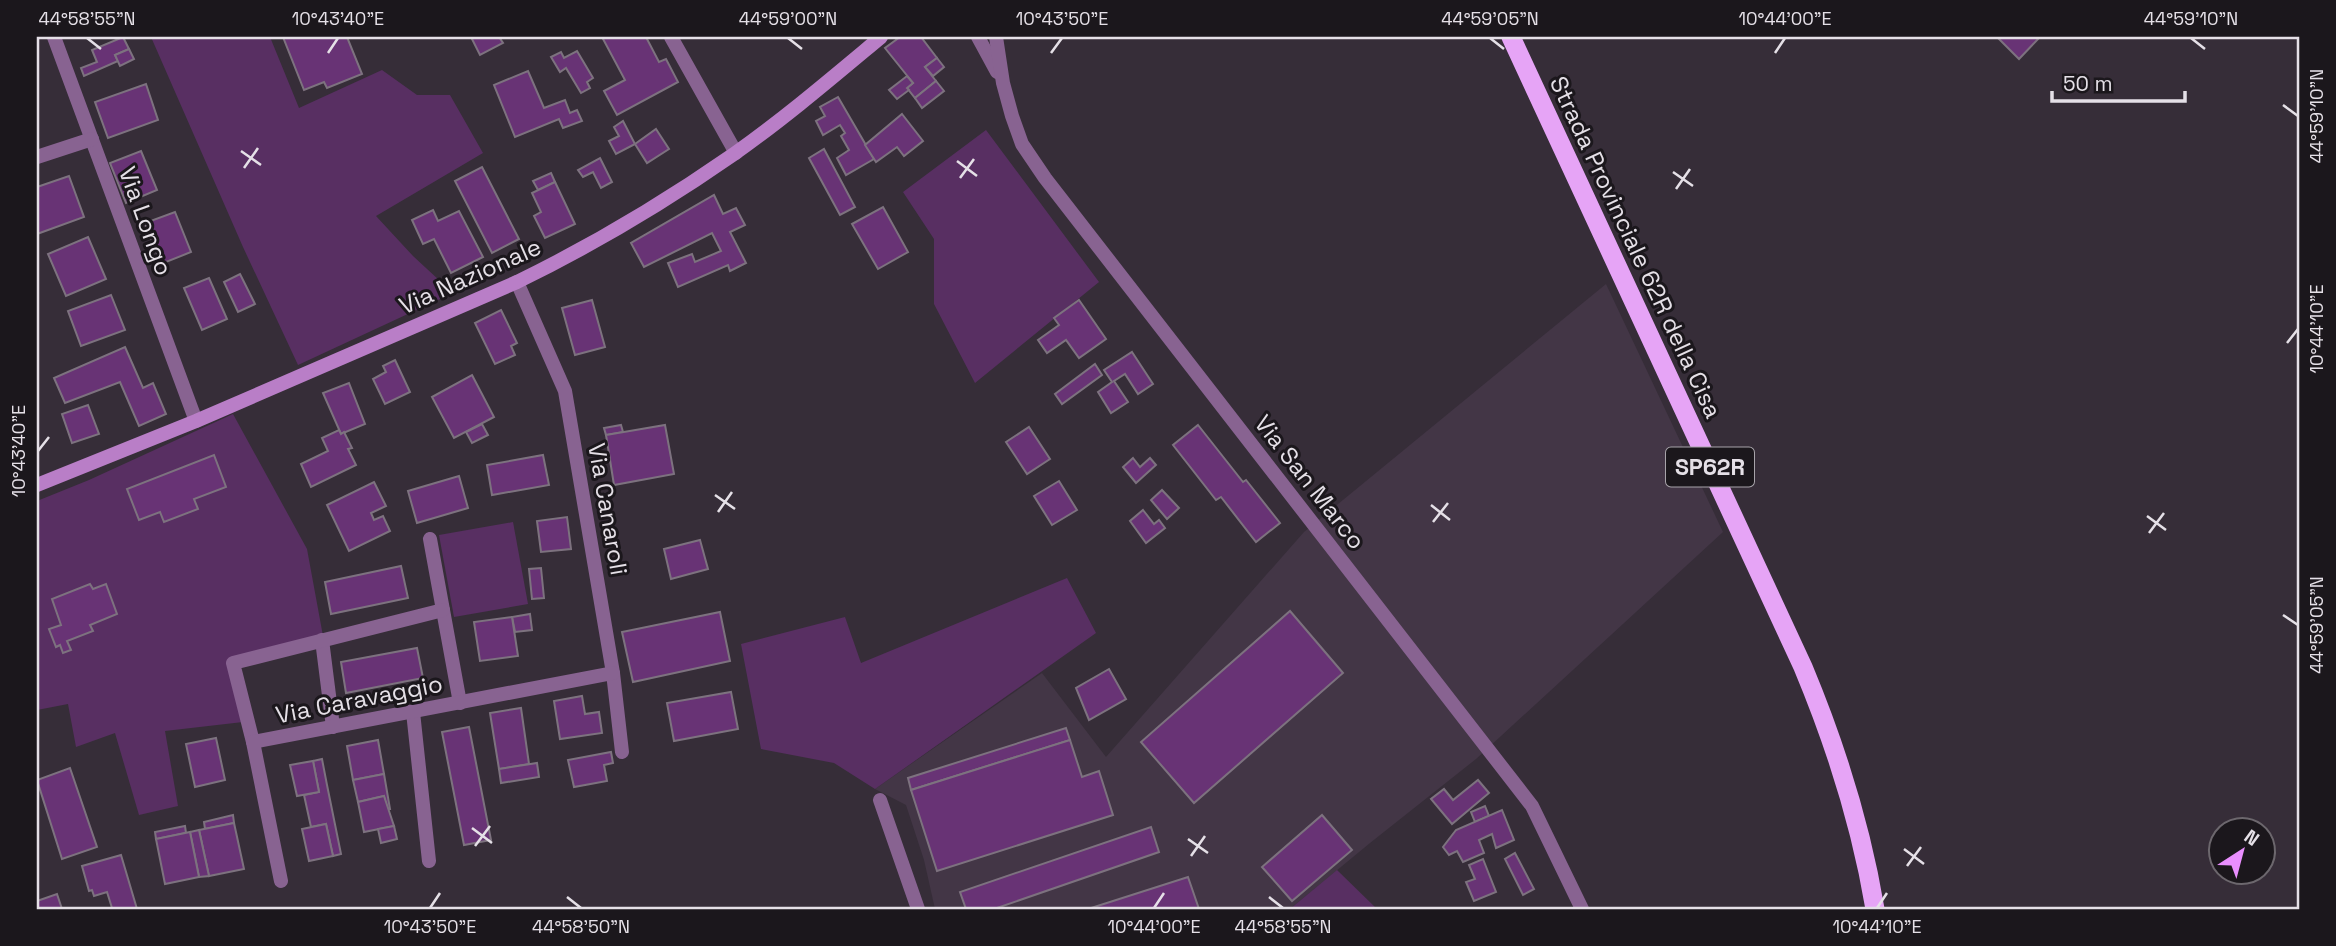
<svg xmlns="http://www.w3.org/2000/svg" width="2336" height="946" font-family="'Space Grotesk',sans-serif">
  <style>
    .built { fill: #433646 }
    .green { fill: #582f62 }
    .building { fill: #683375; stroke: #7d727f; stroke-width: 2 }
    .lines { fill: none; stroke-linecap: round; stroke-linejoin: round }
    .minor { stroke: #886391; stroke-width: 14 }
    .tertiary { stroke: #886391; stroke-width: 14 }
    .secondary { stroke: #b97ec7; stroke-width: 14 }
    .trunk { stroke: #e6a4f6; stroke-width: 19 }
    .ticks { fill: none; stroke: #e5e0e7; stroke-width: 2.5 }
    .labels { text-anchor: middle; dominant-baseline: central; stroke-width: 6; stroke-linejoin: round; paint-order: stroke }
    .shield { fill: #1b171c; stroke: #a8a4aa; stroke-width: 2 }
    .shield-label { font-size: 23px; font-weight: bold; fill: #e5e0e7 }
    .street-label { font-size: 24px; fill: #e5e0e7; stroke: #1b171c }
    .neatline { fill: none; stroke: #e5e0e7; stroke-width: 2.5 }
    .ticks-label { font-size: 18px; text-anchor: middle; fill: #e5e0e7 }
  </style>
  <rect width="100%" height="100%" fill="#362d38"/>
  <path class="built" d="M1606,284l117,248 -247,227 -106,84 -80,66h-355l-11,-49 -18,-55 -31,-16 167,-116 64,84 198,-225z"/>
  <g class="green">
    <path d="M151,37h119l29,71 83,-38 35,25h33l33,58 -107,63 37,40 40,37 -155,72 -55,-118z"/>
    <path d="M986,130l113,152 -124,101 -41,-79v-65l-31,-47z"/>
    <path d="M233,414l74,135 16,87 -96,24 16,62 -78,9 13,75 -39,9 -24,-82 -39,14 -8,-43 -31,6v-209l52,-21z"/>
    <path d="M513,522l15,82 -74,13 -15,-82z"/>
    <path d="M1067,578l29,55 -221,156 -41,-26 -73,-14 -20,-105 104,-27 16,46z"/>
    <path d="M1337,870l40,39h-87z"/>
  </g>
  <g class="building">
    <path d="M123,37l6,12 -14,6 3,6 -34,15 -3,-8 16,-6 -5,-12z"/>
    <path d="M283,37h64l15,37 -35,14 -3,-6 -20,8z"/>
    <path d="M471,37h28l4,6 -23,12z"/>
    <path d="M602,37h44l13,25 7,-3 12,23 -61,33 -13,-24 21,-11z"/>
    <path d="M900,37h21l16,21 -12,9 11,14 -21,17 -8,-10 6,-5 -28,-35z"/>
    <path d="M1997,37h43l-21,22z"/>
    <path d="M129,49l5,10 -14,7 -5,-11z"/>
    <path d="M577,51l16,27 -6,4 3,6 -9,5 -15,-25 -6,4 -9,-15 10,-5 3,6z"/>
    <path d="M937,58l7,9 -11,9 -8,-9z"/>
    <path d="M528,71l16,37 21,-8 5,13 7,-3 5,11 -19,7 -4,-9 -44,18 -21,-52z"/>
    <path d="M907,76l6,7 -6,5 2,2 -12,9 -8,-9z"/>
    <path d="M936,81l8,10 -22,17 -7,-10z"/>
    <path d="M146,84l12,36 -50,18 -13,-36z"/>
    <path d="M838,97l36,62 -28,16 -9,-17 12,-8 -8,-14 4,-3 -5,-8 -17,10 -7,-14 9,-5 -5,-9z"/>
    <path d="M902,114l21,27 -19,15 -7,-9 -21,15 -11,-17z"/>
    <path d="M623,121l12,23 -19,10 -7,-13 10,-5 -5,-9z"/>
    <path d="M656,129l13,20 -22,14 -12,-19z"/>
    <path d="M824,149l31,58 -15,8 -31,-57z"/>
    <path d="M141,151l16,39 -31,13 -16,-40z"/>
    <path d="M600,158l12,24 -11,6 -8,-16 -10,5 -5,-7z"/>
    <path d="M482,167l37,72 -27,14 -37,-72z"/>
    <path d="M551,173l4,9 -17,8 -5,-9z"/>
    <path d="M69,176l15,41 -47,17v-47z"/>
    <path d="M555,182l20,42 -30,14 -11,-22 7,-4 -9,-19z"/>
    <path d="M714,195l9,19 13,-6 9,17 -15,7 16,31 -16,8 -2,-6 -50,22 -10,-24 24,-9 3,8 26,-11 -9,-18 -68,34 -13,-24z"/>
    <path d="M883,207l25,45 -30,17 -26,-45z"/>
    <path d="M433,210l5,11 21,-10 24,46 -32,16 -17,-34 -11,5 -11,-24z"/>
    <path d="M175,212l16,40 -30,12 -16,-41z"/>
    <path d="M88,237l18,42 -40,17 -18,-42z"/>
    <path d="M240,274l15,30 -17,8 -14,-30z"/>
    <path d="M209,278l18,41 -25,11 -18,-42z"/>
    <path d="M111,295l14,35 -44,16 -13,-35z"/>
    <path d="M592,300l13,47 -30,8 -13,-47z"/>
    <path d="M1079,300l27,39 -27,19 -13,-18 -19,13 -9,-13 21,-15 -5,-7z"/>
    <path d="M501,310l16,33 -6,3 4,9 -20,9 -20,-41z"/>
    <path d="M125,347l18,41 10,-5 13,31 -27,12 -19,-44 -55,21 -11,-25z"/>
    <path d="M1132,352l21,32 -15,10 -13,-20 -11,7 14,21 -17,11 -13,-21 14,-10 -8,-12z"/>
    <path d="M395,360l15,32 -25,12 -12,-25 13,-7 -3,-6z"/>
    <path d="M1095,364l7,11 -40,29 -7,-10z"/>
    <path d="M472,375l22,42 -40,21 -22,-41z"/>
    <path d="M349,383l16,41 -24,10 -18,-41z"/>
    <path d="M88,405l11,29 -27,9 -10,-29z"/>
    <path d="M482,424l6,11 -16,8 -6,-11z"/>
    <path d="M621,425l2,7 -17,3 -2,-7z"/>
    <path d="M665,425l9,49 -60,11 -8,-50z"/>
    <path d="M1198,425l45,57 3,-2 34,43 -24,19 -35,-45 -5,3 -43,-55z"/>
    <path d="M1029,427l21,32 -23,15 -21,-32z"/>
    <path d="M339,430l2,4 3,-2 8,16 -4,1 8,16 -45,22 -10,-23 27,-13 -6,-13z"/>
    <path d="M214,455l12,32 -32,12 4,10 -34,13 -4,-10 -21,8 -12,-31z"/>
    <path d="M543,455l6,30 -57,10 -5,-30z"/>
    <path d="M1133,458l7,9 10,-9 6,7 -20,18 -13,-16z"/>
    <path d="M459,476l9,32 -51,15 -9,-32z"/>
    <path d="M1059,481l18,29 -25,15 -18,-29z"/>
    <path d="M374,482l12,24 -15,7 3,7 9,-4 7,15 -41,20 -22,-46z"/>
    <path d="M1162,490l17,18 -12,11 -16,-19z"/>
    <path d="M1143,510l11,14 5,-4 6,8 -19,15 -16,-22z"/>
    <path d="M567,517l4,32 -30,3 -4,-31z"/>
    <path d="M700,540l8,29 -37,10 -7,-30z"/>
    <path d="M401,566l7,32 -77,16 -6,-32z"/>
    <path d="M541,568l3,30 -12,1 -3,-30z"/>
    <path d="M90,584l3,5 13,-5 11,30 -27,11 3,6 -26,10 4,9 -8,3 -3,-8 -4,2 -7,-18 12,-4 -9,-26z"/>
    <path d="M1290,611l53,62 -149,130 -53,-61z"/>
    <path d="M720,612l10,49 -97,21 -11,-50z"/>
    <path d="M530,614l2,16 -17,2 -3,-15z"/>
    <path d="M512,617l6,39 -38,5 -6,-39z"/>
    <path d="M417,648l6,30 -77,15 -5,-31z"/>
    <path d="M1109,669l17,30 -37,21 -13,-32z"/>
    <path d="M731,692l7,37 -64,12 -7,-38z"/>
    <path d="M582,696l3,18 14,-2 3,21 -42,6 -6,-38z"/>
    <path d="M521,708l8,56 -30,5 -9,-56z"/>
    <path d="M469,727l22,113 -27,5 -22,-113z"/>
    <path d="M1066,728l4,12 -159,50 -3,-12z"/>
    <path d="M216,738l9,42 -30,7 -9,-43z"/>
    <path d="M378,740l6,34 -31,6 -6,-34z"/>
    <path d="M1070,740l12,37 17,-6 14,44 -176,56 -26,-81z"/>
    <path d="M611,752l2,11 -9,2 3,16 -33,6 -6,-27z"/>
    <path d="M322,759l5,26 14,69 -8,2 -7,-32 -15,3 -7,-32 15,-3 -6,-31z"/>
    <path d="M313,761l6,31 -22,4 -7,-31z"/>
    <path d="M537,763l2,14 -38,6 -2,-14z"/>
    <path d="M70,768l27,79 -35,12 -25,-79z"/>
    <path d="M384,774l6,35h-3l-3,-13 -26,6 -5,-22z"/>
    <path d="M1478,780l11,13 -37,31 -21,-25 13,-10 9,11z"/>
    <path d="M384,796l10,30 -30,6 -6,-30z"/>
    <path d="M1485,806l4,10 -14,6 -4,-10z"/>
    <path d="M1502,810l12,30 -18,8 -4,-14 -13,6 5,13 -21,9 -6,-11 -8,4 -6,-8 13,-17z"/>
    <path d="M233,815l1,8 -29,6 -1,-7z"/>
    <path d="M1322,815l30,35 -60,51 -30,-34z"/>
    <path d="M234,823l10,46 -35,7 -10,-46z"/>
    <path d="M326,824l7,32 -24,5 -7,-32z"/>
    <path d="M185,826l1,7 -30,6 -1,-7z"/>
    <path d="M394,826l3,13 -16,4 -3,-14z"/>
    <path d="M1151,827l8,25 -165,57h-28l-6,-17z"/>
    <path d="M199,830l10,46 -10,1 -9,-45z"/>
    <path d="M190,832l9,45 -34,7 -9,-45z"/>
    <path d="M1515,853l19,36 -11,6 -18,-36z"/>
    <path d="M121,855l16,54h-29l4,-1 -5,-16 -13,4 -2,-6 -3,1 -7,-25z"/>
    <path d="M1483,859l13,33 -22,9 -8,-19 9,-3 -6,-14z"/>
    <path d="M1188,877l11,32h-111z"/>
    <path d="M57,894l5,15h-25v-8z"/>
  </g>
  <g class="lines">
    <g class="minor">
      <path d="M54,37l142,384"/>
      <path d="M671,37l65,116"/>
      <path d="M37,157l55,-18"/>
      <path d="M517,282l48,109 48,282 9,79"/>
      <path d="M430,539l30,164"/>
      <path d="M322,640l11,87"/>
      <path d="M413,712l16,149"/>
      <path d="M253,742l-20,-79 210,-53"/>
      <path d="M880,800l38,109"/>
      <path d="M281,881l-28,-139 360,-69"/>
    </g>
    <g class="tertiary">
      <path d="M978,37l19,35"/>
      <path d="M996,37l7,46 9,33 10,28 23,34 487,628 50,103"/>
    </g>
    <path class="secondary" d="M37,485l159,-64 321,-139c76,-37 148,-80 217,-128 51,-36 99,-77 147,-117"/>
    <path class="trunk" d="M1511,37l292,630c33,79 58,158 72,242"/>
  </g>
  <path class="ticks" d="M87,38l14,11M788,38l14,11M1490,38l14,11M2191,38l14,11M328,53l10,-15M1051,53l11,-15M1775,53l10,-15M2283,105l15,11M241,151l20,14M957,161l20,15M244,168l14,-20M1673,172l20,14M960,178l14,-19M1676,189l14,-20M2287,343l11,-14M38,451l11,-14M715,495l20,14M1431,505l19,15M718,512l14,-20M2147,516l19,14M1433,522l15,-19M2149,533l15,-20M2283,615l15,10M472,828l20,15M1188,839l20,14M475,846l15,-20M1904,849l20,15M1191,856l14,-20M1907,866l14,-19M567,897l14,11M1269,897l14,11M430,908l10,-15M1154,908l10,-15M1877,908l10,-15"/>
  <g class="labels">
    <rect class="shield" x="1666" y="447.5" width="88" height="39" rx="5"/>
    <g class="shield-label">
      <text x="1710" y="467">SP62R</text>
    </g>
    <g class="street-label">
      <text transform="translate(146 221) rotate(70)">Via Longo</text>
      <text transform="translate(1636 247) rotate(65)">Strada Provinciale 62R della Cisa</text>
      <text transform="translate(470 276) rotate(-24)">Via Nazionale</text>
      <text transform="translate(1310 482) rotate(52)">Via San Marco</text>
      <text transform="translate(608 509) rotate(80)">Via Canaroli</text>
      <text transform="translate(359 699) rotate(-11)">Via Caravaggio</text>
    </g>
  </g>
  <rect width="2336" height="946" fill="none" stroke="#1b171c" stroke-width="77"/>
  <g transform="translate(2242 851) rotate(36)"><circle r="33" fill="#1b171c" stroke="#6c676d" stroke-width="2"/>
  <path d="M0-5L12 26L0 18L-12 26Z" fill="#e98efe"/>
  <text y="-10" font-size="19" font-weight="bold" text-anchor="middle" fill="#e5e0e7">N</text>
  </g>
  <path d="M2052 91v10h133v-10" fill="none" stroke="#e5e0e7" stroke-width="3.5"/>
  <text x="2063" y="91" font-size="21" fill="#e5e0e7" stroke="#1b171c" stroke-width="5" paint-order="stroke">50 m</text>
  <rect x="38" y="38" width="2260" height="870" class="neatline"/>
  <g class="ticks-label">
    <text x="87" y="25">44°58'55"N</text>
    <text x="338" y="25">10°43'40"E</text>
    <text x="788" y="25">44°59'00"N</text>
    <text x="1062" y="25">10°43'50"E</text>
    <text x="1490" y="25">44°59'05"N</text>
    <text x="1785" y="25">10°44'00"E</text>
    <text x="2191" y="25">44°59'10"N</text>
    <text transform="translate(2317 116) rotate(-90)" y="6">44°59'10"N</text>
    <text transform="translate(2317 329) rotate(-90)" y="6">10°44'10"E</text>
    <text transform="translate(19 451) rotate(-90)" y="6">10°43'40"E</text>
    <text transform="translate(2317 625) rotate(-90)" y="6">44°59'05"N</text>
    <text x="430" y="933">10°43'50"E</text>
    <text x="581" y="933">44°58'50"N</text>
    <text x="1154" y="933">10°44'00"E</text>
    <text x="1283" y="933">44°58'55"N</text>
    <text x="1877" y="933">10°44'10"E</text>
  </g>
</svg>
